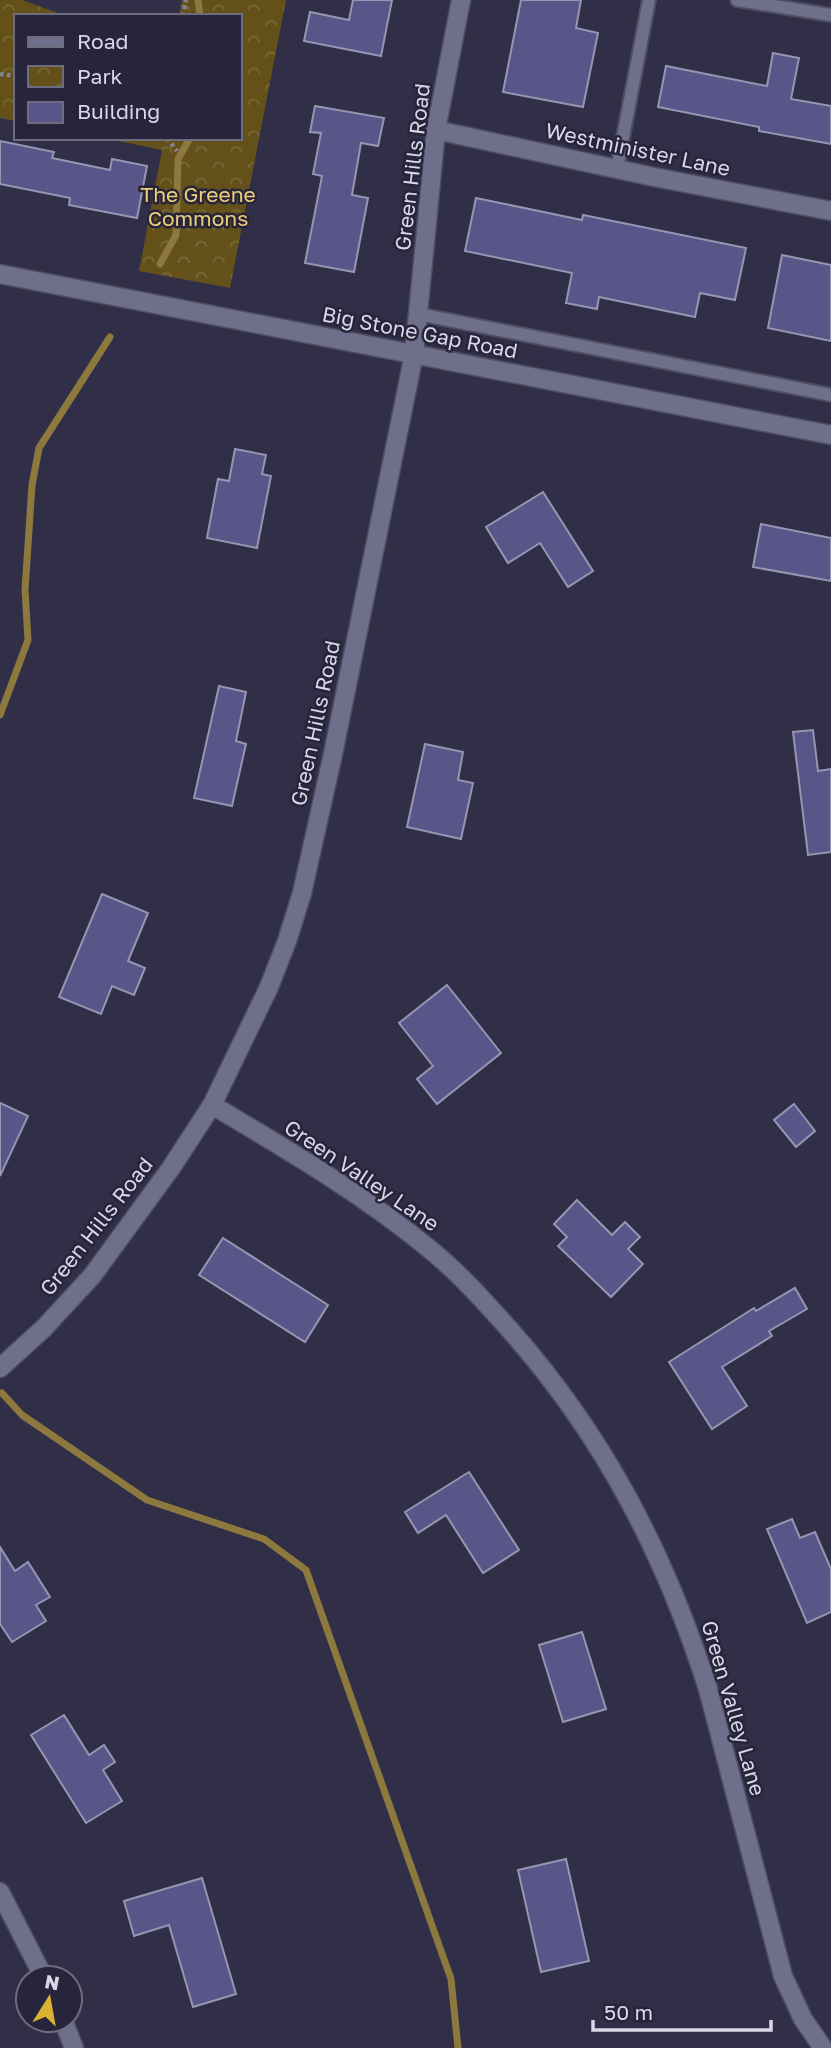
<svg xmlns="http://www.w3.org/2000/svg" width="831" height="2048" font-family="'Golos Text',sans-serif">
  <style>
    .park { fill: url(#park-crowns) }
    .lines { fill: none; stroke-linecap: round; stroke-linejoin: round }
    .stream { stroke: #8d793e; stroke-width: 7 }
    .building { fill: #595588; stroke: #9695b2; stroke-width: 2 }
    .service-casing { stroke: #4e4d61; stroke-width: 16 }
    .minor-casing { stroke: #4e4d61; stroke-width: 21 }
    .tertiary-casing { stroke: #4e4d61; stroke-width: 21 }
    .path { stroke: #838296; stroke-width: 4.5; stroke-dasharray: 3.5 3.5; stroke-linecap: butt }
    .service { stroke: #706f8b; stroke-width: 12 }
    .minor { stroke: #706f8b; stroke-width: 18 }
    .tertiary { stroke: #706f8b; stroke-width: 18 }
    .labels { text-anchor: middle; dominant-baseline: central; stroke-width: 5; stroke-linejoin: round; paint-order: stroke }
    .street-label { font-size: 21px; fill: #d8d8e7; stroke: #27253c }
    .park-label { font-size: 21px; fill: #ecce78; stroke: #27253c }
  </style>
  <defs>
    <pattern id="park-crowns" width="20" height="18" patternUnits="userSpaceOnUse" patternTransform="scale(1.75)"><rect width="20" height="18" fill="#635119"/><path d="M2 6a3 3 0 1 1 6 0M12 15a3 3 0 1 1 6 0" fill="none" stroke="#79693a"/></pattern>
  </defs>
  <rect width="100%" height="100%" fill="#312f47"/>
  <g class="park">
    <path d="M0,0h22l44,16h-50v105l-16,-3z"/>
    <path d="M182,0h104l-56,288 -91,-17 23,-121 -58,-12h136v-122h-61z"/>
  </g>
  <g class="lines">
    <g class="stream">
      <path d="M198,0l2,16"/>
      <path d="M160,264l16,-29 2,-76 12,-21"/>
      <path d="M0,715l28,-75 -3,-50 7,-105 7,-37 71,-111"/>
      <path d="M2,1393l20,22 125,85 117,39 42,31 145,409 7,69"/>
    </g>
  </g>
  <g class="building">
    <path d="M353,0h39l-11,56 -77,-15 6,-29 39,8z"/>
    <path d="M521,0h60l-5,28 22,5 -15,74 -80,-15z"/>
    <path d="M773,53l26,5 -8,41 40,7v38l-72,-13v-4l-101,-20 8,-41 101,20z"/>
    <path d="M315,106l69,12 -6,28 -17,-3 -9,52 16,3 -14,74 -49,-9 17,-87 -9,-2 8,-41 -11,-1z"/>
    <path d="M0,141l54,11 -2,6 58,12 2,-11 35,7 -10,52 -68,-13 1,-7 -70,-14z"/>
    <path d="M476,198l106,22 1,-5 163,33 -11,52 -35,-7 -5,24 -96,-20 -2,12 -31,-6 6,-30 -107,-22z"/>
    <path d="M782,255l49,10v76l-63,-13z"/>
    <path d="M235,449l31,6 -4,19 9,2 -14,72 -50,-10 11,-59 11,2z"/>
    <path d="M543,492l50,79 -25,16 -28,-44 -32,20 -22,-36z"/>
    <path d="M761,524l70,14v43l-78,-14z"/>
    <path d="M219,686l27,6 -10,49 10,3 -14,62 -38,-8z"/>
    <path d="M813,730l5,41 13,-2v83l-23,3 -15,-123z"/>
    <path d="M425,744l38,8 -5,28 15,3 -12,56 -54,-12z"/>
    <path d="M102,894l46,19 -20,48 17,7 -11,27 -22,-9 -11,28 -42,-17z"/>
    <path d="M447,985l54,68 -64,51 -20,-25 16,-13 -34,-43z"/>
    <path d="M0,1103l28,13 -28,60z"/>
    <path d="M794,1104l21,27 -19,16 -22,-27z"/>
    <path d="M577,1200l35,35 13,-13 15,15 -12,12 15,15 -32,33 -53,-51 9,-9 -13,-13z"/>
    <path d="M223,1238l105,67 -23,37 -106,-67z"/>
    <path d="M795,1288l12,21 -38,22 3,5 -50,31 25,39 -35,23 -43,-67 85,-54 2,3z"/>
    <path d="M469,1472l50,78 -36,23 -37,-58 -28,18 -13,-21z"/>
    <path d="M792,1519l8,19 15,-6 16,37v43l-24,11 -40,-94z"/>
    <path d="M0,1547l15,24 13,-9 22,35 -14,8 10,16 -34,21 -12,-18z"/>
    <path d="M582,1632l24,77 -43,13 -24,-77z"/>
    <path d="M64,1715l25,40 15,-10 11,17 -12,8 19,31 -36,22 -55,-88z"/>
    <path d="M566,1859l23,102 -48,11 -23,-102z"/>
    <path d="M202,1878l34,116 -43,13 -24,-82 -35,11 -10,-35z"/>
  </g>
  <g class="lines">
    <g class="service-casing">
      <g id="service">
        <path d="M737,0l94,15"/>
        <path d="M617,169l32,-169"/>
        <path d="M418,314l413,81"/>
      </g>
    </g>
    <g class="minor-casing">
      <g id="minor">
        <path d="M436,130l218,47 177,34"/>
        <path d="M212,1105c76,45 151,89 220,146 29,24 53,51 78,79 94,106 155,224 198,359l75,287 20,43 20,29"/>
        <path d="M0,1368l44,-40 48,-52 79,-108 41,-63 57,-118 18,-46 15,-48 31,-139 81,-400 22,-224 25,-130"/>
        <path d="M0,1892l44,86"/>
        <path d="M63,2020l11,28"/>
      </g>
    </g>
    <g class="tertiary-casing">
      <path id="tertiary" d="M0,274l831,161"/>
    </g>
    <g class="path">
      <path d="M183,16l3,-16"/>
      <path d="M0,74l16,2"/>
      <path d="M167,138l10,13"/>
    </g>
    <use href="#service" class="service"/>
    <use href="#minor" class="minor"/>
    <use href="#tertiary" class="tertiary"/>
  </g>
  <g class="labels">
    <g class="street-label">
      <text transform="translate(638 149) rotate(12)">Westminister Lane</text>
      <text transform="translate(412 167) rotate(-83)">Green Hills Road</text>
      <text transform="translate(420 332) rotate(11)">Big Stone Gap Road</text>
      <text transform="translate(315 723) rotate(-78)">Green Hills Road</text>
      <text transform="translate(362 1175) rotate(34)">Green Valley Lane</text>
      <text transform="translate(96 1226) rotate(-52)">Green Hills Road</text>
      <text transform="translate(734 1708) rotate(74)">Green Valley Lane</text>
    </g>
    <g class="park-label">
      <text x="198" y="194">The Greene<tspan x="198" dy="24">Commons</tspan></text>
    </g>
  </g>
  <rect x="14" y="14" width="228" height="126" fill="#27253c" stroke="#6e6d80" stroke-width="2"/>
  <rect x="28" y="37" width="35" height="10" fill="#706f8b" stroke="#6e6d80" stroke-width="2"/>
  <text x="77" y="49" font-size="21" fill="#d8d8e7">Road</text>
  <rect x="28" y="66" width="35" height="21" fill="url(#park-crowns)" stroke="#6e6d80" stroke-width="2"/>
  <text x="77" y="84" font-size="21" fill="#d8d8e7">Park</text>
  <rect x="28" y="102" width="35" height="21" fill="#595588" stroke="#6e6d80" stroke-width="2"/>
  <text x="77" y="119" font-size="21" fill="#d8d8e7">Building</text>
  <g transform="translate(49 1999) rotate(11)"><circle r="33" fill="#27253c" stroke="#6e6d80" stroke-width="2"/>
  <path d="M0-5L12 26L0 18L-12 26Z" fill="#dab333"/>
  <text y="-10" font-size="19" font-weight="bold" text-anchor="middle" fill="#d8d8e7">N</text>
  </g>
  <path d="M593 2020v10h178v-10" fill="none" stroke="#d8d8e7" stroke-width="3.5"/>
  <text x="604" y="2020" font-size="21" fill="#d8d8e7" stroke="#27253c" stroke-width="5" paint-order="stroke">50 m</text>
</svg>
